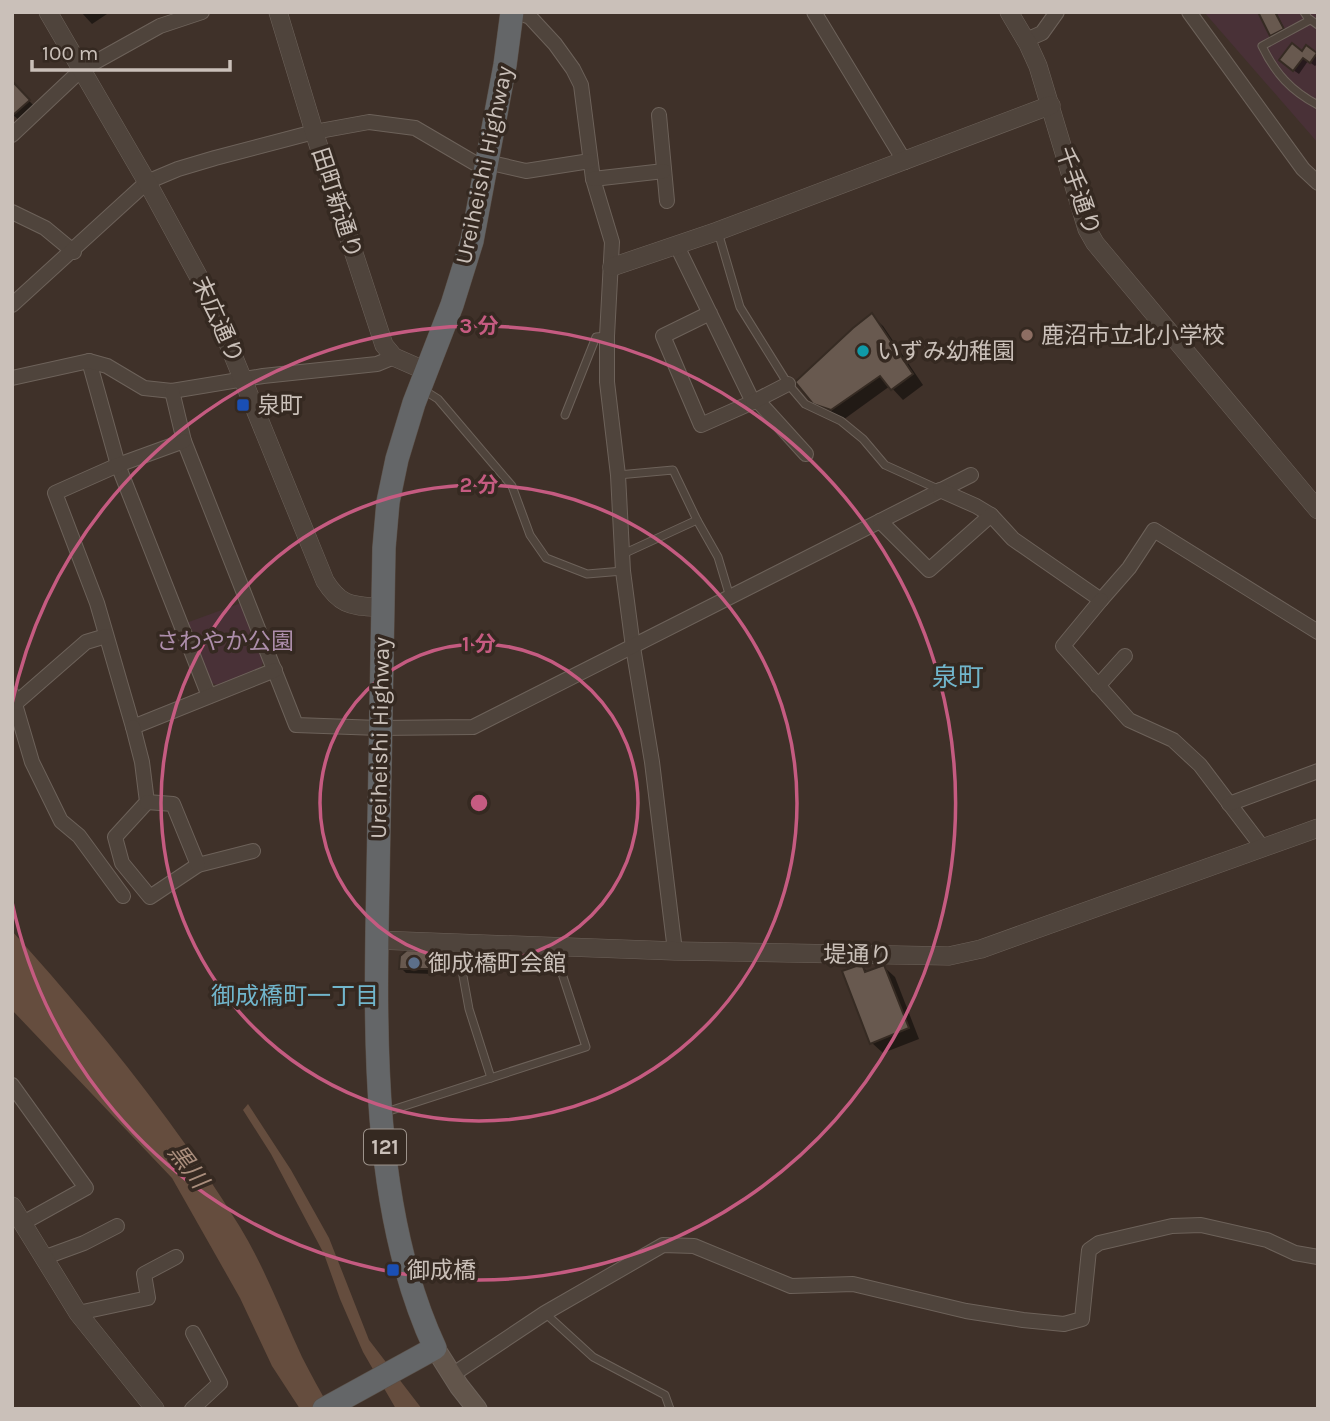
<svg xmlns="http://www.w3.org/2000/svg" width="1330" height="1421" font-family="Karla,'Noto Sans JP',sans-serif">
  <style>
    .green { fill: #493137 }
    .water { fill: #654d3e }
    .shadow { fill: #0007 }
    .building { fill: #68594f; stroke: #362b23; stroke-width: 2 }
    .lines { fill: none; stroke-linecap: round; stroke-linejoin: round }
    .service-casing { stroke: #6d625a; stroke-width: 9 }
    .minor-casing { stroke: #6d625a; stroke-width: 16 }
    .tertiary-casing { stroke: #6d625a; stroke-width: 19 }
    .secondary-casing { stroke: #6d625a; stroke-width: 21 }
    .trunk-casing { stroke: #5a4f47; stroke-width: 24 }
    .service { stroke: #4f443c; stroke-width: 7 }
    .minor { stroke: #4f443c; stroke-width: 14 }
    .tertiary { stroke: #4f443c; stroke-width: 18 }
    .secondary { stroke: #62554b; stroke-width: 19 }
    .trunk { stroke: #646668; stroke-width: 23 }
    .ring { fill: none; stroke: #c55b81; stroke-width: 3.5 }
    .education-dot { fill: #8d6e63; stroke: #352921; stroke-width: 2.5 }
    .culture-dot { fill: #0f9aa8; stroke: #352921; stroke-width: 2.5 }
    .transit-dot { fill: #1a4fb4; stroke: #352921; stroke-width: 2.5 }
    .service-dot { fill: #5c6f8a; stroke: #352921; stroke-width: 2.5 }
    .labels { text-anchor: middle; dominant-baseline: central; stroke-width: 7; stroke-linejoin: round; paint-order: stroke }
    .shield { fill: #352921; stroke: #9d938b; stroke-width: 2 }
    .shield-label { font-size: 21px; font-weight: bold; fill: #cac0b9 }
    .street-label { font-size: 23px; fill: #cac0b9; stroke: #352921 }
    .poi-label { font-size: 23px; fill: #cac0b9; stroke: #352921; text-anchor: start }
    .park-label { font-size: 23px; fill: #ad8eab; stroke: #352921 }
    .neighbourhood-label { font-size: 24px; fill: #71b6cc; stroke: #352921 }
    .water-label { font-size: 24px; font-style: italic; fill: #aa8e7d; stroke: #352921 }
    .quarter-label { font-size: 26px; fill: #71b6cc; stroke: #352921 }
    .centre { fill: #c55b81; stroke: #352921; stroke-width: 3.5 }
    .ring-label { font-size: 21px; text-anchor: middle; font-weight: bold; fill: #c55b81; stroke: #352921; stroke-width: 7; stroke-linejoin: round; paint-order: stroke }
  </style>
  <rect width="100%" height="100%" fill="#3f3129"/>
  <g class="green">
    <path d="M1204,12h114v131z"/>
    <path d="M241,603l23,57 -4,10 -41,16 -9,-4 -24,-59z"/>
  </g>
  <g class="water">
    <path d="M12,931c83,92 163,190 228,296 25,41 42,87 62,130 9,18 19,35 28,52h-30l-28,-43 -32,-68 -68,-120 -160,-168z"/>
    <path d="M248,1104l43,66 38,68 40,102 53,69h-26l-33,-57 -23,-53 -16,-45 -53,-100 -28,-44z"/>
  </g>
  <g class="shadow">
    <path d="M81,12h29l-18,12z"/>
    <path d="M1266,12l11,2 10,20 -11,5 -5,-5z"/>
    <path d="M1303,53l13,2 2,8 -3,3 -7,-5 -9,13 -13,-9z"/>
    <path d="M12,83l24,25 -15,14 -9,-8z"/>
    <path d="M872,316l11,10 40,59 -20,15 -13,-14 -47,34 -17,-6 -11,-12z"/>
    <path d="M428,953l5,5v16l-27,-1 -5,-5z"/>
    <path d="M861,966l8,7 15,-6 11,10 24,62 -36,14 -11,-10z"/>
  </g>
  <g class="building">
    <path d="M1262,12h13l9,17 -14,7 -11,-22z"/>
    <path d="M1292,43l10,8 4,-6 11,8 -7,10 -7,-5 -10,13 -14,-11z"/>
    <path d="M12,81l18,19 -18,16z"/>
    <path d="M872,313l41,61 -22,16 -11,-14 -49,34 -18,-6 -18,-22 58,-54z"/>
    <path d="M407,950l22,1v18h-30l1,-13z"/>
    <path d="M862,964l3,8 19,-7 25,63 -39,16 -28,-73z"/>
  </g>
  <g class="lines">
    <g class="service-casing">
      <g id="service">
        <path d="M1304,12l4,6 10,7"/>
        <path d="M1310,20l-48,26c13,27 29,45 56,59"/>
        <path d="M718,232l22,75 48,77 17,20 36,17 22,18 22,26 53,24"/>
        <path d="M422,389l16,10 74,87 18,49 16,23 41,16 36,-3"/>
        <path d="M565,415l31,-78 11,-1"/>
        <path d="M618,475l55,-5 24,50 -74,34"/>
        <path d="M697,520l21,37 12,40"/>
        <path d="M457,943l12,66 22,69"/>
        <path d="M386,1112l200,-65 -33,-101"/>
        <path d="M546,1314l47,43 72,38 5,14"/>
      </g>
    </g>
    <g class="minor-casing">
      <g id="minor">
        <path d="M516,12l14,5 25,27 18,25 8,16 12,94 19,63 -5,94v46l11,93 5,96 10,76 19,115 23,189"/>
        <path d="M814,12l91,150"/>
        <path d="M1189,12l114,157 15,14"/>
        <path d="M1026,40l16,-7 15,-21"/>
        <path d="M659,115l8,86"/>
        <path d="M12,135l69,-65 79,-44 42,-14"/>
        <path d="M487,162l39,9 64,-10"/>
        <path d="M593,179l71,-8"/>
        <path d="M12,212l33,16 29,24"/>
        <path d="M677,246l76,156 -52,23 -38,-89 47,-23"/>
        <path d="M12,305l135,-123 31,-13 37,-11 99,-26 55,-10 46,6 70,41"/>
        <path d="M89,361l29,104 91,231"/>
        <path d="M12,378l77,-17 18,5 37,22 28,3 91,-15 114,-12 17,-7"/>
        <path d="M172,391l12,50 112,284 83,3 94,-1 498,-252"/>
        <path d="M757,400l49,54"/>
        <path d="M753,402l35,-18"/>
        <path d="M184,441l-66,24 -63,28 42,110 36,124 142,-57"/>
        <path d="M940,490l36,16 15,9 22,24 88,61 28,-32 25,-38 164,102"/>
        <path d="M880,521l49,49 62,-55"/>
        <path d="M1101,600l-38,46 66,74 44,20 27,25 63,83"/>
        <path d="M1098,686l27,-30"/>
        <path d="M12,694l20,68 29,59 18,15 44,60"/>
        <path d="M16,703l70,-61 20,-6"/>
        <path d="M133,727l9,35 5,40 -32,35 7,26 28,34 48,-32 55,-14"/>
        <path d="M147,802l26,2 25,61"/>
        <path d="M1229,804l89,-33"/>
        <path d="M12,1085l74,103 -63,35"/>
        <path d="M43,1258l41,-15 33,-17"/>
        <path d="M78,1313l70,-15 -4,-24 32,-17"/>
        <path d="M452,1375l93,-62 118,-68 31,1 97,40 62,-2 113,27 57,9 41,4 18,-5 7,-69 10,-7 73,-17 29,-1 66,15 28,13 23,4"/>
        <path d="M192,1409l28,-26 -27,-50"/>
      </g>
    </g>
    <g class="tertiary-casing">
      <g id="tertiary">
        <path d="M48,12l99,170 61,112 117,287c17,27 28,24 58,27"/>
        <path d="M278,12l39,129 67,204 10,12 32,14"/>
        <path d="M1009,12l19,32 10,22 49,163 8,14 223,267"/>
        <path d="M612,267l106,-36 333,-126"/>
        <path d="M377,940l298,11 274,5 32,-7 337,-121"/>
        <path d="M12,1206l66,107 77,96"/>
      </g>
    </g>
    <g class="secondary-casing">
      <path id="secondary" d="M435,1348l24,38 18,23"/>
    </g>
    <g class="trunk-casing">
      <path id="trunk" d="M324,1409l111,-61c-65,-139 -60,-320 -57,-471 2,-110 4,-219 6,-329l4,-46 9,-43 17,-56 38,-98 20,-64 33,-176 7,-53"/>
    </g>
    <use href="#service" class="service"/>
    <use href="#minor" class="minor"/>
    <use href="#tertiary" class="tertiary"/>
    <use href="#secondary" class="secondary"/>
    <use href="#trunk" class="trunk"/>
  </g>
  <g class="ring">
    <circle cx="479" cy="803" r="159"/>
    <circle cx="479" cy="803" r="318"/>
    <path d="M12 704A477 477 0 1 1 12 902"/>
  </g>
  <circle class="education-dot" cx="1027" cy="335" r="7"/>
  <circle class="culture-dot" cx="863" cy="351" r="7"/>
  <g class="transit-dot">
    <rect x="236" y="398" width="14" height="14" rx="3.5"/>
    <rect x="386" y="1263" width="14" height="14" rx="3.5"/>
  </g>
  <circle class="service-dot" cx="414" cy="963" r="7"/>
  <g class="labels">
    <rect class="shield" x="364" y="1129.5" width="42" height="35" rx="5"/>
    <g class="shield-label">
      <text x="385" y="1147">121</text>
    </g>
    <g class="street-label">
      <text transform="translate(484 165) rotate(-78)">Ureiheishi Highway</text>
      <text transform="translate(1078 191) rotate(71)">千手通り</text>
      <text transform="translate(337 203) rotate(72)">田町新通り</text>
      <text transform="translate(218 320) rotate(66)">末広通り</text>
      <text transform="translate(380 738) rotate(-89)">Ureiheishi Highway</text>
      <text transform="translate(858 955) rotate(1)">堤通り</text>
    </g>
    <g class="poi-label">
      <text x="1041" y="335">鹿沼市立北小学校</text>
      <text x="877" y="351">いずみ幼稚園</text>
      <text x="257" y="405">泉町</text>
      <text x="428" y="963">御成橋町会館</text>
      <text x="407" y="1270">御成橋</text>
    </g>
    <g class="park-label">
      <text x="225" y="641">さわやか公園</text>
    </g>
    <g class="neighbourhood-label">
      <text x="295" y="996">御成橋町一丁目</text>
    </g>
    <g class="water-label">
      <text transform="translate(188 1166) rotate(53)">黒川</text>
    </g>
    <g class="quarter-label">
      <text x="958" y="677">泉町</text>
    </g>
  </g>
  <circle cx="479" cy="803" r="10" class="centre"/>
  <g class="ring-label">
    <text x="479" y="333">3 分</text>
    <text x="479" y="492">2 分</text>
    <text x="479" y="651">1 分</text>
  </g>
  <rect width="1330" height="1421" fill="none" stroke="#cac0b9" stroke-width="28"/>
  <path d="M32 60v10h198v-10" fill="none" stroke="#cac0b9" stroke-width="3.5"/>
  <text x="42" y="60" font-size="21" fill="#cac0b9" stroke="#352921" stroke-width="5" paint-order="stroke">100 m</text>
</svg>
